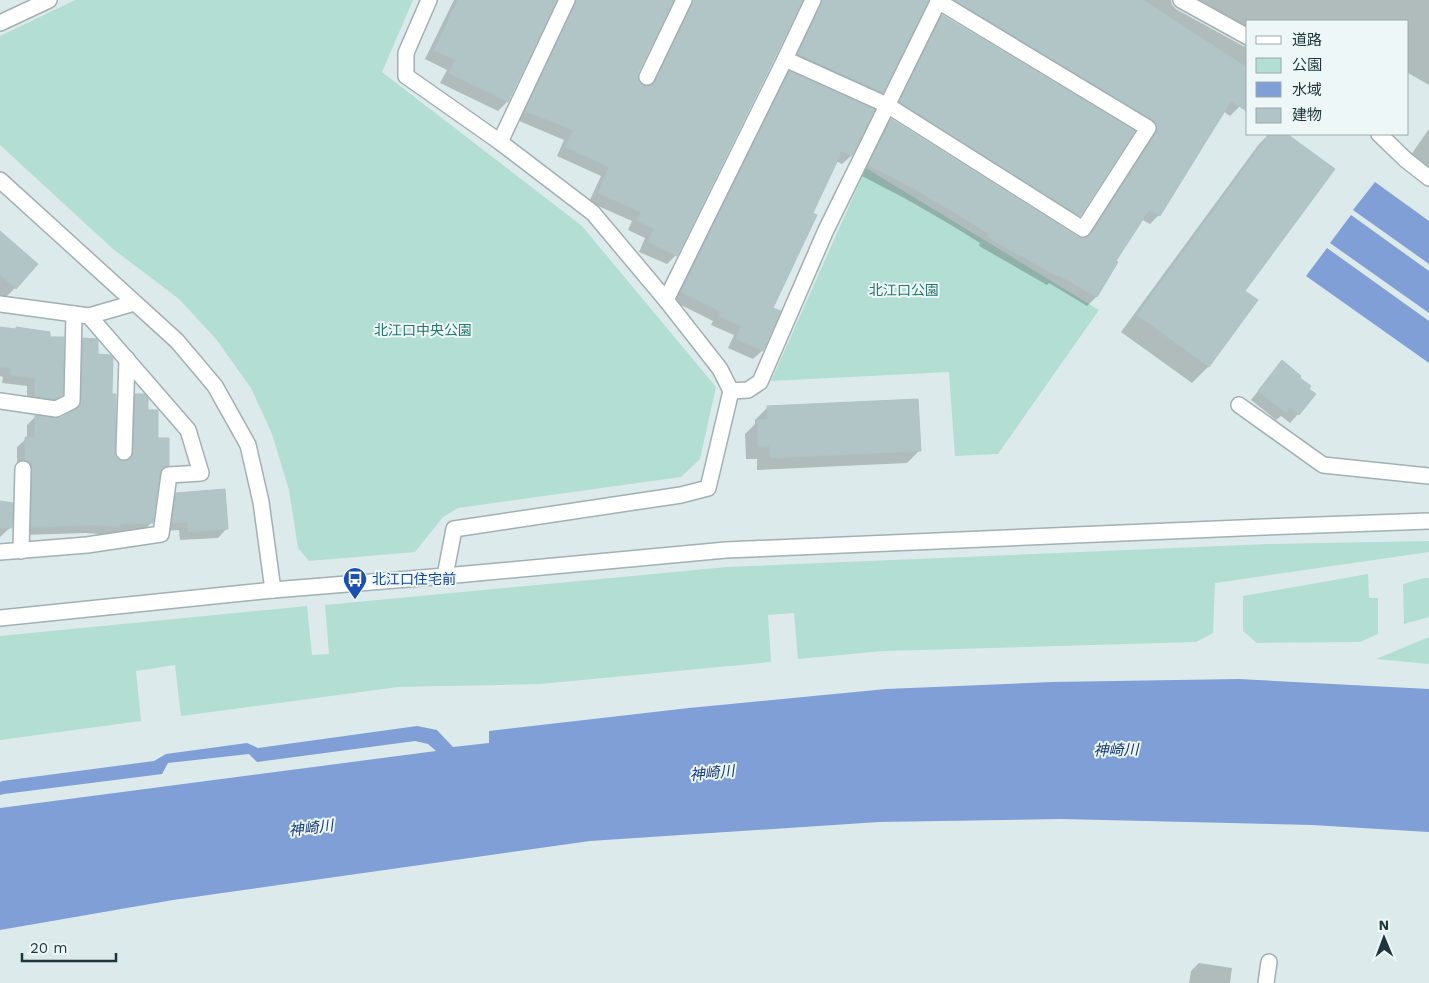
<svg xmlns="http://www.w3.org/2000/svg" width="1429" height="983" font-family="'Work Sans','Noto Sans JP',sans-serif">
  <style>
    .green { fill: #b3ded3 }
    .water { fill: #7f9fd6 }
    .shadow { fill: #0003 }
    .building { fill: #b2c5c6; stroke: #afc3c5 }
    .lines { fill: none; stroke-linecap: round; stroke-linejoin: round }
    .minor-casing { stroke: #a0b0b3; stroke-width: 18 }
    .minor { stroke: #fff; stroke-width: 15 }
    .labels { text-anchor: middle; dominant-baseline: central; stroke-width: 4; stroke-linejoin: round; paint-order: stroke }
    .park-label { font-size: 14px; fill: #24766a; stroke: #eef7f7 }
    .transit-label { font-size: 14px; fill: #164399; stroke: #eef7f7; text-anchor: start }
    .water-label { font-size: 15px; font-style: italic; fill: #13397c; stroke: #eef7f7 }
  </style>
  <rect width="100%" height="100%" fill="#ddeaeb"/>
  <g class="green">
    <path d="M75,0h338l-31,72 200,154 134,161 -16,72 -19,18 -223,31 -15,9 -28,35 -106,9 -11,-13 -9,-58 -17,-56 -21,-46 -35,-49 -37,-40 -66,-50 -113,-104v-109z"/>
    <path d="M866,168l233,142 -101,144 -43,2 -6,-84 -178,9z"/>
    <path d="M1429,541v11l-214,31 -2,50 -17,9 -312,9 -86,8 -4,-46 -26,2 3,47 -231,22 -142,3 -217,29 -6,-51 -39,6 5,50 -141,19v-104l307,-30 5,49 17,-1 -4,-49 402,-38 541,-23z"/>
    <path d="M1368,574l1,24h9v36l-18,8 -103,1 -14,-12v-35z"/>
    <path d="M1424,578h5v39l-25,7 -1,-40z"/>
    <path d="M1429,637v27l-53,-5z"/>
  </g>
  <g class="water">
    <path d="M1375,182l54,39v43l-76,-54z"/>
    <path d="M1351,215l78,56v42l-99,-70z"/>
    <path d="M1327,248l102,73v42l-123,-87z"/>
    <path d="M1239,679l190,10v143l-117,-7 -251,-6 -182,3 -289,19 -417,59 -173,30v-122l436,-57 -8,-7 -13,-3 -158,21 -8,-8 -81,9 -6,11 -158,20 -4,1v-13l2,-1 152,-20 12,-7 81,-11 11,5 159,-22 20,4 16,17 36,-4v-12l200,-23 197,-19 166,-7z"/>
  </g>
  <g class="shadow">
    <path d="M454,0h101l-48,102 -9,9 -58,-28 7,-13 -22,-11z"/>
    <path d="M559,0h113l-35,73 1,9 5,5 6,-1 35,-72 -8,-14h251l-45,92 -9,9 -84,-37 18,-64 -5,1 -126,254 -9,9 -28,-12 6,-14 -17,-8 4,-9 -43,-19 12,-26 -44,-20 7,-16 -47,-20z"/>
    <path d="M931,0h498v85l-21,-12v-52h-160v24l-4,-7 -68,-38h-5l1,5 4,4 67,37 5,1v46l-8,13 -10,10 -7,-5 -64,104 -9,9 -9,-5 -26,43 1,1 -20,34 -9,9 -38,-23 -2,2 -68,-39 1,-3 -29,-18 -45,-26 -46,-24 22,-46 9,-9 186,118 6,2 4,-2 60,-95 1,-9z"/>
    <path d="M942,16l137,199 -8,9 -179,-113 42,-86z"/>
    <path d="M790,73l83,37 -22,46 -9,8 -6,-3 -25,53 -39,94 7,4 -17,39 -9,8 -25,-11 6,-13 -23,-10 2,-4 -40,-20 108,-220z"/>
    <path d="M1429,129v45l-21,-15z"/>
    <path d="M1269,134h15l49,35 -90,123 13,9 -48,66 -16,16 -71,-51 138,-188z"/>
    <path d="M0,233l15,55 -11,11 -4,-4z"/>
    <path d="M0,328l62,67 -9,8 -26,2v-19l-25,-3 1,-6 -3,-1z"/>
    <path d="M83,340l14,15 14,41 4,62 9,5 3,-59 9,-9 11,17 9,27 12,26 -9,9 -7,48 -9,9 -30,1 -3,3 -24,-2 -63,2 -6,-66v-22l10,-9v-13l8,-8 25,2 12,-6 3,-65z"/>
    <path d="M1274,371l24,43 -8,9 -9,-7 -5,4 -25,-20z"/>
    <path d="M768,407l152,43 -13,13 -150,7v-11h-11l-1,-25 10,-10v-4z"/>
    <path d="M177,494l49,35 -8,9 -38,2 -1,-10 -15,1 4,-28z"/>
    <path d="M0,502l11,25 -11,10z"/>
    <path d="M1199,963l33,5 -2,15h-41l2,-12z"/>
  </g>
  <g class="building">
    <path d="M458,0h99l-49,102 -59,-29 6,-13 -21,-10z"/>
    <path d="M576,0h98l-36,73 1,9 4,3 4,1 5,-1 3,-4 38,-81h110l-126,256 -29,-14 6,-13 -17,-8 4,-9 -43,-19 11,-26 -44,-20 8,-17 -48,-19z"/>
    <path d="M822,0h107l-46,93 -85,-39z"/>
    <path d="M954,0h189l105,68v44l-17,-11 -71,115 -11,-6 -33,51 2,1 -21,35 -39,-22 -1,1 -70,-39 2,-3 -29,-18 -44,-26 -48,-25 23,-46 187,118 5,1 8,-4 65,-101 1,-5 -4,-8z"/>
    <path d="M942,15l193,116 -55,85 -181,-114z"/>
    <path d="M789,71l86,39 -23,46 -10,-5 -29,62 4,2 -44,93 8,3 -18,40 -27,-12 5,-13 -22,-10 2,-4 -40,-20z"/>
    <path d="M1269,134h18l48,35 -90,122 13,9 -49,67 -72,-52z"/>
    <path d="M0,231l38,33 -22,25 -16,-14z"/>
    <path d="M0,327l16,2v-2l34,5v5h14l-1,58 -9,4 -19,-2v-19l-25,-3 1,-7 -11,-1z"/>
    <path d="M83,338l14,1 1,2v13l12,1 3,3 -1,36h4l-1,58 1,5 8,4 8,-5 3,-62h9l4,4v12h10v28h11v28l-5,1 -4,6 -7,50 -33,1v3l-24,-2 -65,2 1,-58 -1,-5 -6,-4v-23h10v-22l25,3 16,-9 4,-3z"/>
    <path d="M1282,360l19,16 -1,2 11,8 -2,3 7,5 -17,21 -9,-8 -4,6 -28,-22z"/>
    <path d="M918,399l3,52 -151,7 -1,-12 -11,1 -1,-27 11,-1 -1,-13z"/>
    <path d="M225,489l3,40 -40,3 -1,-10 -15,1 4,-30z"/>
    <path d="M0,501l13,2 -1,25h-12z"/>
  </g>
  <g class="lines">
    <g class="minor-casing">
      <g id="minor">
        <path d="M429,0l-23,53v23l94,66 93,71 73,87 54,69 11,22 -23,97 -27,7 -227,34 -9,47"/>
        <path d="M1181,0l67,37"/>
        <path d="M0,23l49,-23"/>
        <path d="M785,59l102,46 196,124 65,-101 -210,-127"/>
        <path d="M647,77l37,-77"/>
        <path d="M1379,134l27,26 23,18"/>
        <path d="M500,142l67,-142"/>
        <path d="M0,180l177,161 38,45 33,59 13,57 12,88"/>
        <path d="M666,300l119,-241 28,-59"/>
        <path d="M0,304l89,12 45,-13"/>
        <path d="M731,391l17,-1 12,-8 66,-152 113,-230"/>
        <path d="M0,401l56,8 16,-8 2,-87"/>
        <path d="M1239,405l84,60 106,11"/>
        <path d="M124,452l3,-93"/>
        <path d="M21,551l2,-82"/>
        <path d="M0,552l87,-7 74,-11 8,-59 32,-2 -13,-43 -99,-114"/>
        <path d="M0,618l273,-28 172,-14 281,-26 538,-23 165,-6"/>
        <path d="M1266,983l3,-21"/>
      </g>
    </g>
    <use href="#minor" class="minor"/>
  </g>
  <defs>
    <g id="bus-pin" transform="scale(1.25)"><path d="M0 17L-7.5 6A9.5 9.5 0 1 1 7.5 6Z" fill="#1a4fb4" stroke="#eef7f7"/><path d="M-5-6H5V4H4V6H2V4H-2V6H-4V4H-5ZM-3.5-4V0h7V-4ZM-3.5 1.2v1.5H-2V1.2ZM2 1.2v1.5H3.5V1.2Z" fill="#fff"/></g>
  </defs>
  <g fill-rule="evenodd">
    <use href="#bus-pin" x="355" y="579"/>
  </g>
  <g class="labels">
    <g class="park-label">
      <text x="904" y="290">北江口公園</text>
      <text x="423" y="330">北江口中央公園</text>
    </g>
    <g class="transit-label">
      <text x="372" y="579">北江口住宅前</text>
    </g>
    <g class="water-label">
      <text transform="translate(1116 750) rotate(-1)">神崎川</text>
      <text transform="translate(712 773) rotate(-6)">神崎川</text>
      <text transform="translate(311 828) rotate(-7)">神崎川</text>
    </g>
  </g>
  <rect x="1246" y="20" width="162" height="115" fill="#eef7f7" stroke="#9aa9ac"/>
  <rect x="1256" y="36" width="25" height="8" fill="#ffffff" stroke="#9aa9ac"/>
  <text x="1292" y="45" font-size="15" fill="#1d353b">道路</text>
  <rect x="1256" y="58" width="25" height="15" fill="#b3ded3" stroke="#9aa9ac"/>
  <text x="1292" y="70" font-size="15" fill="#1d353b">公園</text>
  <rect x="1256" y="82" width="25" height="15" fill="#7f9fd6" stroke="#9aa9ac"/>
  <text x="1292" y="95" font-size="15" fill="#1d353b">水域</text>
  <rect x="1256" y="108" width="25" height="15" fill="#b2c5c6" stroke="#9aa9ac"/>
  <text x="1292" y="120" font-size="15" fill="#1d353b">建物</text>
  <g transform="translate(1384 938) rotate(359)" stroke="#eef7f7" stroke-width="4" paint-order="stroke">
  <path d="M0-4L9 19L0 12L-9 19Z" fill="#1d353b"/>
  <text y="-8" font-size="14" font-weight="bold" text-anchor="middle" fill="#1d353b">N</text>
  </g>
  <path d="M22 953v8h94v-8" fill="none" stroke="#1d353b" stroke-width="2.5"/>
  <text x="30" y="953" font-size="15" fill="#1d353b" stroke="#eef7f7" stroke-width="4" paint-order="stroke">20 m</text>
</svg>
